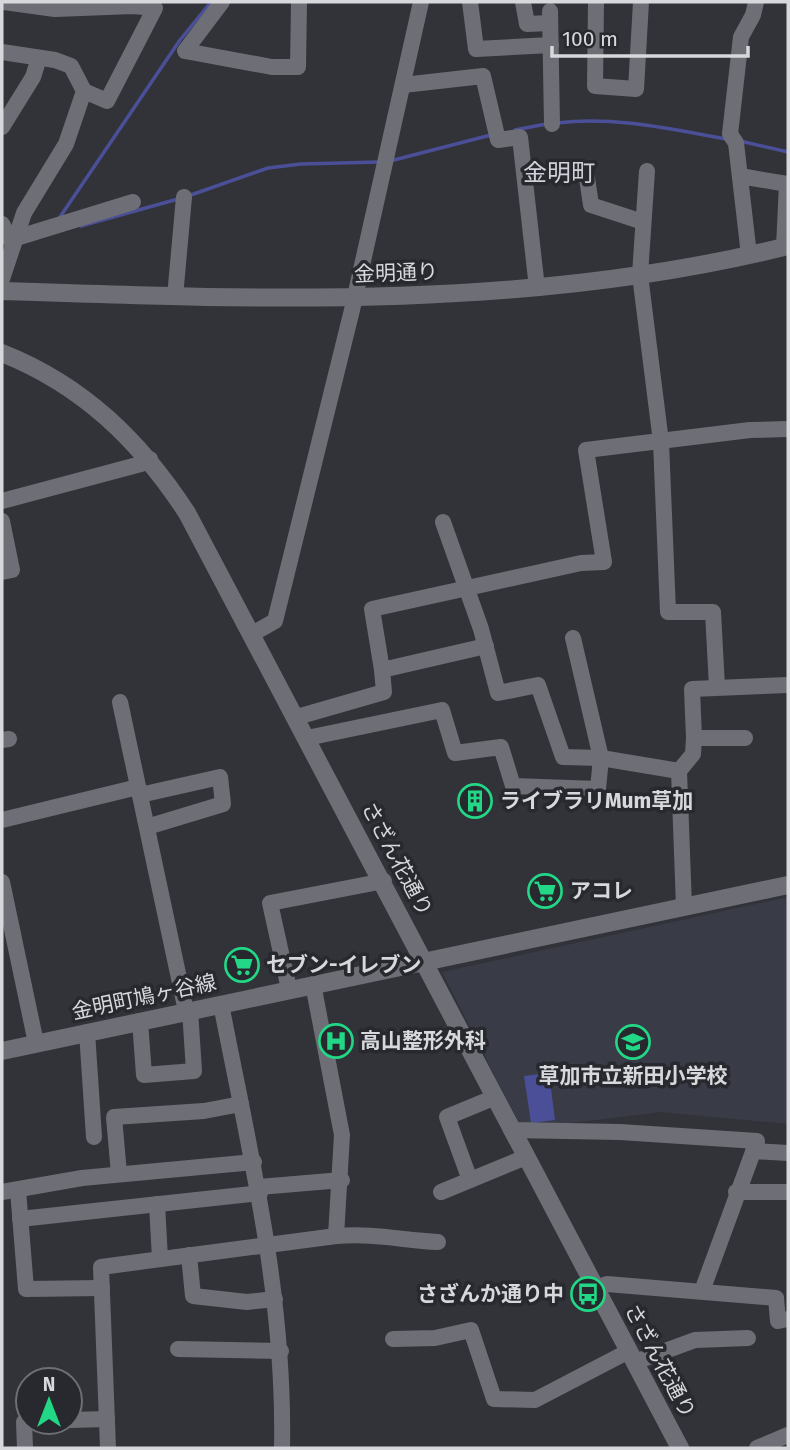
<svg xmlns="http://www.w3.org/2000/svg" width="790" height="1450" font-family="'Fira Sans','Noto Sans JP',sans-serif">
  <style>
    .built { fill: #393b47 }
    .water { fill: #4a4f97 }
    .lines { fill: none; stroke-linecap: round; stroke-linejoin: round }
    .stream { stroke: #4a4f97; stroke-width: 3.5 }
    .minor { stroke: #6e6f76; stroke-width: 16 }
    .tertiary { stroke: #6e6f76; stroke-width: 18 }
    .secondary { stroke: #6e6f76; stroke-width: 18 }
    .labels { text-anchor: middle; dominant-baseline: central; stroke-width: 7; stroke-linejoin: round; paint-order: stroke }
    .street-label { font-size: 21px; fill: #d7d8db; stroke: #28292f }
    .poi-label { font-size: 21px; font-weight: bold; fill: #d7d8db; stroke: #28292f; text-anchor: start }
    .quarter-label { font-size: 24px; fill: #d0d1d9; stroke: #28292f }
  </style>
  <rect width="100%" height="100%" fill="#323339"/>
  <path class="built" d="M788,897v227l-127,-12 -139,17 -80,-157z"/>
  <path class="water" d="M549,1073l6,47 -24,3 -7,-47z"/>
  <g class="lines">
    <g class="stream">
      <path d="M557,123c57,-7 113,6 169,16"/>
      <path d="M515,130l31,-6"/>
      <path d="M740,141l48,11"/>
      <path d="M390,161l101,-26"/>
      <path d="M188,196l80,-28 33,-4 78,-2"/>
      <path d="M60,217l120,-177 31,-38"/>
      <path d="M81,226l97,-27"/>
    </g>
    <g class="minor">
      <path d="M222,2l-37,49 87,16h26l1,-65"/>
      <path d="M470,2l6,47 75,-4"/>
      <path d="M523,2l4,22 23,-1"/>
      <path d="M596,2l-1,84 41,3 5,-87"/>
      <path d="M550,11l2,113"/>
      <path d="M2,52l53,8 16,6 13,25"/>
      <path d="M403,85l80,-9 15,64 22,-3 17,151"/>
      <path d="M2,127l31,-50 6,-19"/>
      <path d="M647,171l-7,104 21,167 7,170h45l4,75"/>
      <path d="M740,176l47,8 -3,63"/>
      <path d="M587,178l4,27 52,17"/>
      <path d="M2,224l11,21"/>
      <path d="M16,238l117,-36"/>
      <path d="M749,255l-13,-112 -6,-9 11,-97 12,-22 3,-13"/>
      <path d="M2,279l22,-66 42,-69 18,-53 23,10 48,-93 -22,-2 -78,3 -51,-7"/>
      <path d="M175,297l9,-100"/>
      <path d="M2,501l139,-37 9,-5"/>
      <path d="M2,521l10,49 -10,2"/>
      <path d="M443,522l38,107 17,64 40,-8 25,72 38,1 78,13"/>
      <path d="M252,634l23,-13 77,-311 69,-308"/>
      <path d="M486,646l-104,24 -10,-61 209,-46 23,-1 -18,-112 164,-20 38,-1"/>
      <path d="M120,702l66,309"/>
      <path d="M297,717l87,-25 -2,-22"/>
      <path d="M307,738l135,-28 13,43 46,-6 12,39 85,3 3,-31 -28,-120"/>
      <path d="M745,738h-51l-2,-49 96,-4"/>
      <path d="M2,740l7,-1"/>
      <path d="M140,795l80,-18 3,27 -76,23"/>
      <path d="M2,820l136,-33"/>
      <path d="M2,882l34,161"/>
      <path d="M684,907l-5,-136 14,-17 1,-16"/>
      <path d="M313,984l29,151 -6,101"/>
      <path d="M289,989l-19,-86 114,-22"/>
      <path d="M221,1004c29,150 64,290 61,444"/>
      <path d="M140,1021l4,54 50,-4 -4,-61"/>
      <path d="M87,1032l7,105"/>
      <path d="M511,1130l109,2 137,9 -55,150"/>
      <path d="M753,1151l35,2"/>
      <path d="M119,1174l-5,-57 90,-6 37,-7"/>
      <path d="M470,1180l-23,-63 46,-19"/>
      <path d="M259,1187l83,-7"/>
      <path d="M18,1190l8,99 76,-1"/>
      <path d="M2,1192l80,-14 172,-16"/>
      <path d="M441,1192l85,-35"/>
      <path d="M736,1192h52"/>
      <path d="M157,1204l3,55"/>
      <path d="M20,1219l240,-26"/>
      <path d="M189,1255l4,41 54,6 28,-3"/>
      <path d="M596,1288l11,-4 169,14 2,23 10,-2"/>
      <path d="M393,1339l42,-1 36,-8 23,69 41,1 94,-49"/>
      <path d="M178,1349l103,2"/>
      <path d="M635,1362l60,-22 53,-2"/>
      <path d="M70,1420l37,-1"/>
      <path d="M25,1448l-1,-26h4"/>
      <path d="M108,1448l-7,-181 235,-31c38,-3 65,4 102,6"/>
      <path d="M757,1448l31,-13"/>
    </g>
    <g class="tertiary">
      <path d="M2,291c263,9 529,19 786,-45"/>
      <path d="M2,353c81,32 138,88 185,160l493,935"/>
    </g>
    <path class="secondary" d="M2,1051l786,-166"/>
  </g>
  <defs>
    <g id="building-ring" transform="scale(1.75)"><circle r="9.5" fill="#28292f" stroke="#22d887" stroke-width="1.5"/><path d="M-4-6H4V6H1V3H-1V6H-4ZM-2.5-4.3h1.7v1.8h-1.7ZM.8-4.3h1.7v1.8H.8ZM-2.5-1h1.7V.8h-1.7ZM.8-1h1.7V.8H.8Z" fill="#22d887"/></g>
    <g id="supermarket-ring" transform="scale(1.75)"><circle r="9.5" fill="#28292f" stroke="#22d887" stroke-width="1.5"/><path d="M-6-5.5h2.5l.6 2H6L4.5 2H-2.5L-4.4-4H-6ZM-1.5 3.2a1.3 1.3 0 1 0 .1 0ZM3 3.2a1.3 1.3 0 1 0 .1 0Z" fill="#22d887"/></g>
    <g id="hospital-ring" transform="scale(1.75)"><circle r="9.5" fill="#28292f" stroke="#22d887" stroke-width="1.5"/><path d="M-5-5h3v3.5h4V-5h3V5h-3V1.5h-4V5h-3Z" fill="#22d887"/></g>
    <g id="school-ring" transform="scale(1.75)"><circle r="9.5" fill="#28292f" stroke="#22d887" stroke-width="1.5"/><path d="M0-5L7-2L0 1L-7-2ZM-4 1L0 2.5L4 1V4Q0 6-4 4Z" fill="#22d887"/></g>
    <g id="bus-ring" transform="scale(1.75)"><circle r="9.5" fill="#28292f" stroke="#22d887" stroke-width="1.5"/><path d="M-5-6H5V4H4V6H2V4H-2V6H-4V4H-5ZM-3.5-4V0h7V-4ZM-3.5 1.2v1.5H-2V1.2ZM2 1.2v1.5H3.5V1.2Z" fill="#22d887"/></g>
  </defs>
  <g fill-rule="evenodd">
    <use href="#building-ring" x="475" y="801"/>
    <use href="#supermarket-ring" x="545" y="891"/>
    <use href="#supermarket-ring" x="242" y="965"/>
    <use href="#hospital-ring" x="336" y="1041"/>
    <use href="#school-ring" x="633" y="1042"/>
    <use href="#bus-ring" x="588" y="1294"/>
  </g>
  <g class="labels">
    <g class="street-label">
      <text transform="translate(396 273) rotate(-2)">金明通り</text>
      <text transform="translate(397 859) rotate(62)">さざん花通り</text>
      <text transform="translate(144 997) rotate(-12)">金明町鳩ヶ谷線</text>
      <text transform="translate(660 1361) rotate(62)">さざん花通り</text>
    </g>
    <g class="poi-label">
      <text x="500" y="801">ライブラリMum草加</text>
      <text x="570" y="891">アコレ</text>
      <text x="266" y="965">セブン-イレブン</text>
      <text x="360" y="1041">高山整形外科</text>
      <text x="633" y="1076" text-anchor="middle">草加市立新田小学校</text>
      <text x="564" y="1294" text-anchor="end">さざんか通り中</text>
    </g>
    <g class="quarter-label">
      <text x="559" y="173">金明町</text>
    </g>
  </g>
  <rect width="790" height="1450" fill="none" stroke="#d7d8db" stroke-width="7"/>
  <g transform="translate(49 1401)"><circle r="33" fill="#28292f" stroke="#6e6f74" stroke-width="2"/>
  <path d="M0-5L12 26L0 18L-12 26Z" fill="#22d887"/>
  <text y="-10" font-size="19" font-weight="bold" text-anchor="middle" fill="#d7d8db">N</text>
  </g>
  <path d="M552 46v10h196v-10" fill="none" stroke="#d7d8db" stroke-width="3.5"/>
  <text x="562" y="46" font-size="21" fill="#d7d8db" stroke="#28292f" stroke-width="5" paint-order="stroke">100 m</text>
</svg>
